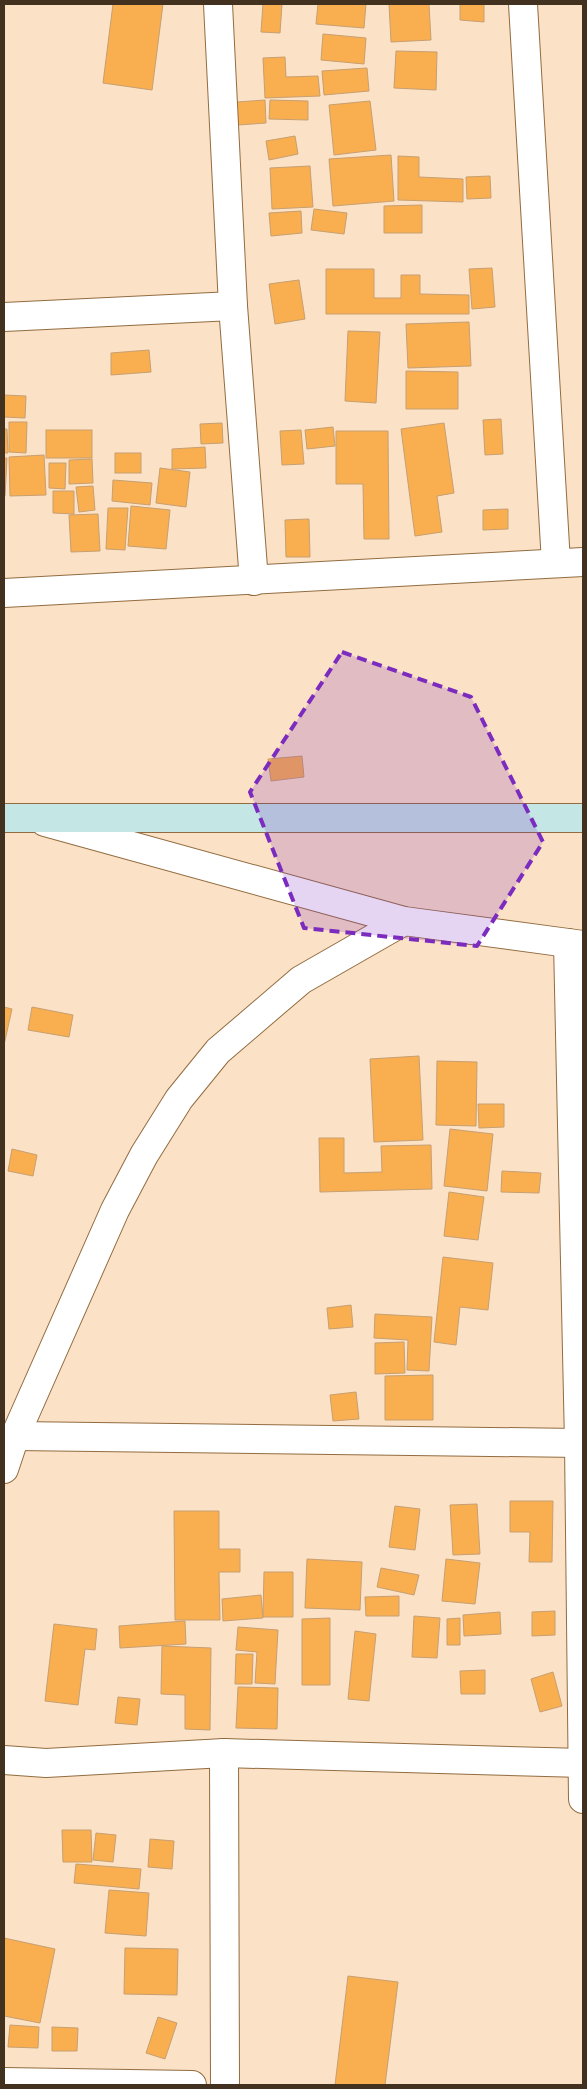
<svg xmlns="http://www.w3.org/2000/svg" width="587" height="2089" font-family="'Golos Text',sans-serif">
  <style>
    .building { fill: #f9af50; stroke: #c79f71 }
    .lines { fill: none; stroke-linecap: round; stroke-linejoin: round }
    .street-casing { stroke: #926c40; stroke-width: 30 }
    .secondary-casing { stroke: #926c40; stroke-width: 30 }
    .street { stroke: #fff; stroke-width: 28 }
    .secondary { stroke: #c4e6e4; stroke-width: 28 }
    .marked { fill: #7b2cbf; fill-opacity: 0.2; stroke: #7b2cbf; stroke-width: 4; stroke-dasharray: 10 6; stroke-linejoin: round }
  </style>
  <rect width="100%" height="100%" fill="#fbe1c5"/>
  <g class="building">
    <path d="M113,4h50l-11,86 -49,-7z"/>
    <path d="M263,4h19l-2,29 -19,-1z"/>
    <path d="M318,4h48l-2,24 -48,-4z"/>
    <path d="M389,4h40l2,36 -40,2z"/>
    <path d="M460,4h24v18l-24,-2z"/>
    <path d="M323,34l43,4 -2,26 -43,-4z"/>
    <path d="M396,51l41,1 -1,38 -42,-2z"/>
    <path d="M285,57l1,20 32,-1 2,20 -55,2 -2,-40z"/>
    <path d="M367,68l2,23 -45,4 -2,-24z"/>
    <path d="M265,100l1,23 -28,2 -1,-23z"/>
    <path d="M270,100l38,1v19l-39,-1z"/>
    <path d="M370,101l6,49 -42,5 -5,-50z"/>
    <path d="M295,136l3,18 -29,6 -3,-19z"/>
    <path d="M391,155l3,46 -61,5 -4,-47z"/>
    <path d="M398,156l21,1v20l44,2v23l-65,-2z"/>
    <path d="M310,166l3,41 -41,2 -2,-41z"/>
    <path d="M490,176l1,22 -24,1 -1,-22z"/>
    <path d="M422,205v28h-38v-27z"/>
    <path d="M314,209l33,4 -3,21 -33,-4z"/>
    <path d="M301,211l1,22 -31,3 -2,-23z"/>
    <path d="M492,268l3,39 -23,2 -3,-40z"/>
    <path d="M326,269h48v29h27v-23h19v19l49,1v19h-143z"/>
    <path d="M299,280l6,39 -30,5 -6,-40z"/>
    <path d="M469,322l2,44 -63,2 -2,-44z"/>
    <path d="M348,331l32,1 -4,71 -31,-2z"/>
    <path d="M149,350l2,22 -40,3v-22z"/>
    <path d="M406,371l52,1v37h-52z"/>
    <path d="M4,395l22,1 -1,22 -21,-1z"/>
    <path d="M501,419l2,35 -18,1 -2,-35z"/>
    <path d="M9,422h18l-1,31 -17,-1z"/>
    <path d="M222,423l1,20 -22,1 -1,-20z"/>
    <path d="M444,423l10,70 -17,3 5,36 -27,4 -14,-107z"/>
    <path d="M333,427l2,19 -28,3 -2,-19z"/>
    <path d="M4,429h3l1,24h-4z"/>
    <rect x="46" y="430" width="46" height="28"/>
    <path d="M301,430l3,34 -22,1 -2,-34z"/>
    <path d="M336,431h52l1,108h-25l-1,-55h-27z"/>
    <path d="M205,447l1,21 -34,1v-20z"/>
    <rect x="115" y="453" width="26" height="20"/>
    <path d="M44,455l2,40 -36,1 -1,-39z"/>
    <path d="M4,458h3l-2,38h-1z"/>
    <path d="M92,459l1,24 -24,1v-24z"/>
    <path d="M49,463h17l-1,26 -16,-1z"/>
    <path d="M160,468l30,4 -4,35 -30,-4z"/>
    <path d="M113,480l39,3 -2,22 -38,-4z"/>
    <path d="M93,486l2,24 -16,2 -3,-25z"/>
    <path d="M53,491h21v23l-21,-1z"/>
    <path d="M131,506l39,4 -4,39 -38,-3z"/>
    <path d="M108,508h20l-3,42 -19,-1z"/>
    <path d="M508,509v20l-25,1v-20z"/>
    <path d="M98,514l2,37 -29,1 -2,-37z"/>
    <path d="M309,519l1,38h-24l-1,-37z"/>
    <path d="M302,756l2,21 -33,4 -3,-22z"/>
    <path d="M4,1007l8,2 -8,36z"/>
    <path d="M32,1007l41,8 -4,22 -41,-7z"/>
    <path d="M419,1056l4,84 -49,2 -4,-83z"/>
    <path d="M437,1061l40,1 -1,64 -40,-1z"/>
    <path d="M478,1104h26v23l-25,1z"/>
    <path d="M450,1129l43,5 -6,57 -43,-5z"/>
    <path d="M319,1138h25v35l38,-1 -1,-26 50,-1 1,44 -112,3z"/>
    <path d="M12,1149l25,6 -4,21 -25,-5z"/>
    <path d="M502,1171l39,2 -2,20 -38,-1z"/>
    <path d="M449,1192l35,5 -6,43 -34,-4z"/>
    <path d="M443,1257l50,6 -5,47 -28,-3 -4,38 -22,-3z"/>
    <path d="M351,1305l2,22 -24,2 -2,-21z"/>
    <path d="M375,1314l57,3 -3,54 -22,-1 1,-30 -34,-2z"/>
    <path d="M404,1342l1,31 -30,1v-31z"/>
    <path d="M433,1375v45h-48v-44z"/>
    <path d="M356,1392l3,27 -26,2 -3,-26z"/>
    <path d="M510,1501h43l-1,61h-23l1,-30h-20z"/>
    <path d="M477,1504l3,50 -27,1 -3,-50z"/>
    <path d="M395,1506l25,3 -5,41 -26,-3z"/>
    <path d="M174,1511h45v38h21v23h-21l1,48h-45z"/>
    <path d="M307,1559l55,3 -2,48 -55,-2z"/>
    <path d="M446,1559l34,4 -5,41 -33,-3z"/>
    <path d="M381,1568l38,7 -5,20 -37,-8z"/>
    <path d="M264,1572h29v45h-30z"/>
    <path d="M261,1595l2,23 -40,3 -1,-22z"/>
    <path d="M399,1596v20h-33l-1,-19z"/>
    <path d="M555,1611v24l-23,1v-24z"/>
    <path d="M500,1612l1,22 -37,2 -1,-21z"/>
    <path d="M414,1616l26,2 -3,40 -25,-1z"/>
    <path d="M330,1618v67h-28v-66z"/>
    <path d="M460,1618v27h-13v-26z"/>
    <path d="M185,1621l1,23 -66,4 -1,-22z"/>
    <path d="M54,1624l43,5 -2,21 -10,-1 -7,56 -33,-4z"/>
    <path d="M238,1627l40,3 -3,54 -20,-1 2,-31 -21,-2z"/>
    <path d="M355,1631l21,3 -7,67 -21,-2z"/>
    <path d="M162,1646l49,2 -1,82 -25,-1v-34l-24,-1z"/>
    <path d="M236,1654h17l-1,30h-17z"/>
    <path d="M485,1670v24h-24l-1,-23z"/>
    <path d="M553,1672l9,34 -22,6 -9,-33z"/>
    <path d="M238,1687l40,1 -1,41 -41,-1z"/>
    <path d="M118,1697l22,2 -3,26 -22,-2z"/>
    <path d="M62,1830h29l1,32h-29z"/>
    <path d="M96,1833l20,2 -3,27 -20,-2z"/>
    <path d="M150,1839l24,2 -2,28 -24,-2z"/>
    <path d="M76,1864l65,5 -2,20 -65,-6z"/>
    <path d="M109,1890l40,3 -3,43 -41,-3z"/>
    <path d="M4,1938l51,11 -15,74 -36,-7z"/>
    <path d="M125,1948l53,1 -1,46 -53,-1z"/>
    <path d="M348,1976l50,6 -13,103h-50z"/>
    <path d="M158,2017l19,6 -12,36 -19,-6z"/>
    <path d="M10,2025l29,2 -1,21 -30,-1z"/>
    <path d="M52,2027l26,1 -1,23h-25z"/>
  </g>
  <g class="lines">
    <g class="street-casing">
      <g id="street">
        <path d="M218,4l15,302 21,275"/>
        <path d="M523,4l33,559"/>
        <path d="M4,317l229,-11"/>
        <path d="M4,593l579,-31"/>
        <path d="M45,822l359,99 179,24"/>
        <path d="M568,943l11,500 4,356"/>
        <path d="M15,1436l564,7"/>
        <path d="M4,1469l11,-33 100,-226 29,-55 35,-56 39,-48 83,-71 103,-59"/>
        <path d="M224,1753l1,332"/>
        <path d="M4,1760l42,3 178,-10 359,10"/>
        <path d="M4,2082l188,3"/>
      </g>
    </g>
    <g class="secondary-casing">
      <path id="secondary" d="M4,818h579"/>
    </g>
    <use href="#street" class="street"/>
    <use href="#secondary" class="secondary"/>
  </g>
  <path class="marked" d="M342,652l129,45 72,145 -66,104 -173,-18 -54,-136z"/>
  <rect width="587" height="2089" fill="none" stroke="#41311e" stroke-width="10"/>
</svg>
